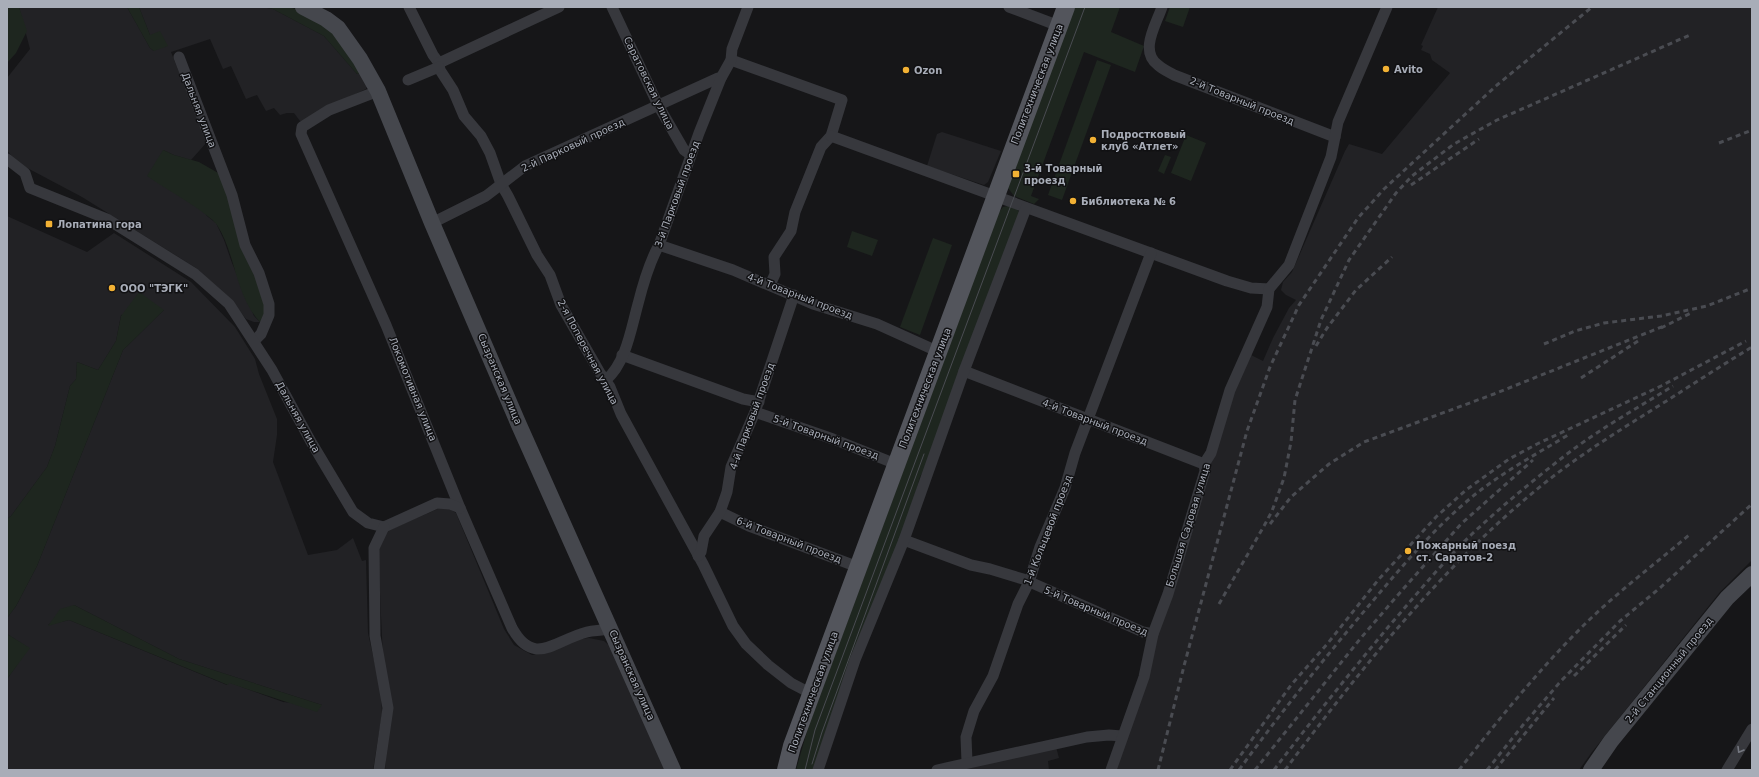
<svg xmlns="http://www.w3.org/2000/svg" width="1759" height="777" font-family="'DejaVu Sans',sans-serif">
  <style>
    .built { fill: #222225; fill-rule: evenodd }
    .green { fill: #1e261f }
    .lines { fill: none; stroke-linecap: round; stroke-linejoin: round }
    .street { stroke: #37383d; stroke-width: 11 }
    .secondary { stroke: #45474d; stroke-width: 16 }
    .primary { stroke: #53555c; stroke-width: 18 }
    .tram { stroke: #4a4c52; stroke-width: 1 }
    .rail { stroke: #4a4c52; stroke-width: 3; stroke-dasharray: 5 4; stroke-linecap: butt }
    .oneway { stroke: #757881 }
    .poi-dot { fill: #f2b134; stroke: #111113; stroke-width: 1.5 }
    .labels { text-anchor: middle; dominant-baseline: central; stroke-width: 3; stroke-linejoin: round; paint-order: stroke }
    .poi-label { font-size: 10px; font-weight: bold; fill: #a8adb8; stroke: #111113; text-anchor: start }
    .street-label { font-size: 10px; fill: #a8adb8; stroke: #111113 }
  </style>
  <rect width="100%" height="100%" fill="#161618"/>
  <g class="built">
    <path d="M19,7h108l23,41 4,3 -4,-16 -11,-28h123l11,2 51,27 33,38 5,-1 6,11 -2,5 -42,20 -20,12h-4l-6,-8h-7l-7,2 -6,-7 -8,3 -9,-16 -11,4 -15,-33 -8,3 -13,-30 -39,13 36,90 -16,18 -17,-5 -11,-5 44,66 9,7 8,17 8,23 22,53 6,6h-6l-8,-3 -17,-21 -33,-30 -114,-71 -66,-35 -9,-12v-72l23,-29z"/>
    <path d="M1438,7h314v553l-32,32 -128,160 -13,18h-464l94,-305 25,-73 17,-37 12,6 10,-23 16,-30 7,-8 -10,-5 -5,-5 2,-8 9,-10 53,-121 4,-7 33,10 68,-81 -18,-13 -2,-6 -9,-4 2,-4 -2,-1z"/>
    <path d="M942,132l59,19 -13,31 -4,3 -57,-19 10,-32z"/>
    <path d="M7,216l80,36 27,-19 77,49 44,45 20,32 4,15 18,45v16l-4,27 35,93 29,-5 16,-12 9,23 4,-1 2,73 13,59 1,22 -9,56h-366v-91l22,-31 -22,-14v-16l9,-12 21,-40 86,-216 41,-40 -43,5 -5,26 -18,29 -21,-8 -1,17 -6,7 -15,60 -8,21 -36,49 -4,3zM74,605l105,54 143,46 -39,-3 -55,-20 -1,3 -158,-65 -21,5z"/>
    <path d="M440,508l10,1 6,4 48,116 10,16 18,10 9,-1 39,-15 9,-1 15,3 9,8 55,121h-283l2,-26 -9,-193 4,-12 7,-9z"/>
    <path d="M1056,747l3,11 -11,3 1,9h-91z"/>
  </g>
  <g class="green">
    <path d="M7,7h12l8,24 -11,22 -9,10z"/>
    <path d="M127,7h12l11,28 10,-4 8,15 -14,5 -4,-3z"/>
    <path d="M262,7h27l10,3 35,23 28,40 -5,1 -33,-38 -51,-27z"/>
    <path d="M1074,7h46l-9,25 33,14 -9,26 -51,-20 -53,144 8,3 -5,5 -20,-8 -6,-8z"/>
    <path d="M1170,7h20l-7,20 -18,-6z"/>
    <path d="M1097,60l14,5 -49,135 -14,-5z"/>
    <path d="M1186,135l20,8 -15,38 -20,-8z"/>
    <path d="M163,150l11,5 25,7 21,12 36,99 9,31 -1,15 -4,3c-25,-26 -24,-68 -43,-97 -8,-12 -56,-39 -70,-49z"/>
    <path d="M1165,155l6,2 -7,17 -6,-3z"/>
    <path d="M1008,206l9,3 3,4 -91,247 -9,17 -8,29 -97,264h-19l12,-42 191,-516 4,-5z"/>
    <path d="M852,231l26,9 -6,16 -25,-9z"/>
    <path d="M933,238l19,7 -32,90 -20,-8z"/>
    <path d="M139,292l25,18 -41,40 -86,216 -21,40 -9,12v-99l4,-3 36,-49 8,-21 15,-60 6,-7 1,-17 21,8 18,-29 5,-25z"/>
    <path d="M74,605l105,54 143,46 -5,7 -88,-29 -1,2 -159,-65 -21,6 12,-17z"/>
    <path d="M7,634l23,14 -23,31z"/>
  </g>
  <g class="lines">
    <g class="street">
      <path d="M409,7l24,48 6,8 1,7 13,20 11,26 17,20 9,17 11,31 7,12 29,59 13,20 11,30 39,68 10,14 11,27 82,150 30,62 13,18 22,21 23,18 21,11"/>
      <path d="M612,7l46,98 26,45 7,5"/>
      <path d="M1009,7l50,19"/>
      <path d="M1162,7c-6,18 -23,44 -4,58 4,4 11,7 16,10l161,62"/>
      <path d="M179,57l53,138 13,50 14,28 10,31v11l-8,19 -7,7"/>
      <path d="M731,60l111,40 -11,36 -10,11 -26,65 -4,19 -17,26 1,17 -5,11"/>
      <path d="M439,63l120,-56"/>
      <path d="M408,80l31,-13"/>
      <path d="M378,91l-49,19 -27,17 -1,7 85,191 74,183 52,120c22,40 43,12 75,4 8,-2 16,-1 24,-4"/>
      <path d="M831,136l396,145 24,7 18,1"/>
      <path d="M7,159l18,14 5,15 77,31 88,55 34,30 43,66 38,70 43,72 15,11 16,4"/>
      <path d="M432,223l54,-27 39,-30 193,-88h3"/>
      <path d="M659,245l74,25 80,34 64,20 62,28"/>
      <path d="M622,355l121,44 16,3"/>
      <path d="M964,371l240,93"/>
      <path d="M606,380c20,-17 25,-51 32,-76 5,-20 11,-41 21,-59l40,-112 22,-55 10,-18 1,-11 16,-42"/>
      <path d="M755,412l78,27 63,25"/>
      <path d="M720,512l29,14 109,41"/>
      <path d="M384,527l53,-24 13,1 10,4"/>
      <path d="M904,540l67,25 19,4 33,10 120,53 10,2"/>
      <path d="M698,556l3,-4 3,-16 16,-24 7,-20 4,-25 24,-55 39,-117"/>
      <path d="M967,762l-1,-25 8,-26 19,-35 25,-72 11,-22 11,-35 25,-59 10,-35 76,-200"/>
      <path d="M379,770l9,-62 -13,-72 -1,-88 10,-21"/>
      <path d="M818,770l37,-110 49,-120 60,-169 62,-163"/>
      <path d="M937,770l150,-33 22,-2 13,1"/>
      <path d="M1111,770l33,-93 9,-43 15,-40 37,-123 -1,-7 7,-11 19,-63 37,-83 2,-18 20,-24 42,-108 7,-35 49,-115"/>
      <path d="M1727,770l25,-41"/>
    </g>
    <g class="secondary">
      <path d="M303,7l23,12 12,9 22,31 18,32 54,132 87,202 154,345"/>
      <path d="M1591,770l20,-29 116,-143 25,-24"/>
    </g>
    <path class="primary" d="M786,770l6,-24 274,-739"/>
    <g class="tram">
      <path d="M812,764l10,-32 102,-278"/>
      <path d="M805,770l10,-40 270,-723"/>
    </g>
    <g class="rail">
      <path d="M1719,143l33,-13"/>
      <path d="M1411,185l68,-46"/>
      <path d="M1661,328l32,-16"/>
      <path d="M1544,344l31,-13 29,-8 57,-7 46,-10 45,-18"/>
      <path d="M1316,346l11,-18 29,-38 36,-33"/>
      <path d="M1581,378l57,-37"/>
      <path d="M1270,524l21,-27 38,-33 35,-22 130,-48 170,-68"/>
      <path d="M1219,604l45,-78 8,-15 12,-33 7,-36 4,-42 26,-80 28,-60 47,-67 16,-17 42,-32 43,-24 193,-85"/>
      <path d="M1574,676l52,-51"/>
      <path d="M1158,770l26,-104 63,-235 23,-64 29,-62 59,-87 26,-29 113,-104 95,-78"/>
      <path d="M1230,770l61,-85 37,-42 51,-64 57,-62 30,-27 43,-31 28,-15 124,-58 85,-45"/>
      <path d="M1239,770c40,-55 83,-109 127,-161 33,-39 66,-79 106,-112 29,-24 63,-42 96,-62"/>
      <path d="M1255,770l105,-131 44,-51 57,-64 72,-64"/>
      <path d="M1274,770c37,-49 76,-97 115,-144 27,-31 53,-63 83,-92 31,-29 65,-57 99,-83 32,-24 68,-44 102,-65"/>
      <path d="M1285,770c72,-96 152,-197 244,-274 43,-37 91,-66 139,-96 28,-18 56,-36 84,-53"/>
      <path d="M1459,770c40,-51 81,-102 128,-148 32,-31 68,-58 102,-87"/>
      <path d="M1487,770l36,-45 38,-44 59,-60 41,-34 91,-83"/>
      <path d="M1495,770l59,-72"/>
    </g>
  </g>
  <defs><path id="oneway-chevron" d="M-2-3.5L2.5 0L-2 3.5" fill="none" stroke-width="1.6" stroke-linecap="round" stroke-linejoin="round"/></defs>
  <use class="oneway" href="#oneway-chevron" transform="translate(1740 750) rotate(121)"/>
  <g class="poi-dot">
    <circle cx="1386" cy="69" r="4"/>
    <circle cx="906" cy="70" r="4"/>
    <circle cx="1093" cy="140" r="4"/>
    <rect x="1012" y="170" width="8" height="8" rx="2"/>
    <circle cx="1073" cy="201" r="4"/>
    <rect x="45" y="220" width="8" height="8" rx="2"/>
    <circle cx="112" cy="288" r="4"/>
    <circle cx="1408" cy="551" r="4"/>
  </g>
  <g class="labels">
    <g class="poi-label">
      <text x="1394" y="69">Avito</text>
      <text x="914" y="70">Ozon</text>
      <text x="1101" y="134">Подростковый<tspan x="1101" dy="12">клуб «Атлет»</tspan></text>
      <text x="1024" y="168">3-й Товарный<tspan x="1024" dy="12">проезд</tspan></text>
      <text x="1081" y="201">Библиотека № 6</text>
      <text x="57" y="224">Лопатина гора</text>
      <text x="120" y="288">ООО "ТЭГК"</text>
      <text x="1416" y="545">Пожарный поезд<tspan x="1416" dy="12">ст. Саратов-2</tspan></text>
    </g>
    <g class="street-label">
      <text transform="translate(649 83) rotate(64)">Саратовская улица</text>
      <text transform="translate(1037 84) rotate(-69)">Политехническая улица</text>
      <text transform="translate(1242 101) rotate(22)">2-й Товарный проезд</text>
      <text transform="translate(199 110) rotate(69)">Дальняя улица</text>
      <text transform="translate(573 145) rotate(-25)">2-й Парковый проезд</text>
      <text transform="translate(677 194) rotate(-70)">3-й Парковый проезд</text>
      <text transform="translate(800 296) rotate(21)">4-й Товарный проезд</text>
      <text transform="translate(588 352) rotate(62)">2-я Поперечная улица</text>
      <text transform="translate(500 379) rotate(67)">Сызранская улица</text>
      <text transform="translate(925 388) rotate(-69)">Политехническая улица</text>
      <text transform="translate(413 389) rotate(68)">Локомотивная улица</text>
      <text transform="translate(752 416) rotate(-70)">4-й Парковый проезд</text>
      <text transform="translate(298 417) rotate(61)">Дальняя улица</text>
      <text transform="translate(1095 422) rotate(21)">4-й Товарный проезд</text>
      <text transform="translate(826 437) rotate(20)">5-й Товарный проезд</text>
      <text transform="translate(1188 525) rotate(-73)">Большая Садовая улица</text>
      <text transform="translate(1048 530) rotate(-69)">1-й Кольцевой проезд</text>
      <text transform="translate(789 540) rotate(21)">6-й Товарный проезд</text>
      <text transform="translate(1096 611) rotate(23)">5-й Товарный проезд</text>
      <text transform="translate(1669 670) rotate(-51)">2-й Станционный проезд</text>
      <text transform="translate(632 675) rotate(66)">Сызранская улица</text>
      <text transform="translate(813 692) rotate(-70)">Политехническая улица</text>
    </g>
  </g>
  <rect width="1759" height="777" fill="none" stroke="#a8adb8" stroke-width="16"/>
</svg>
